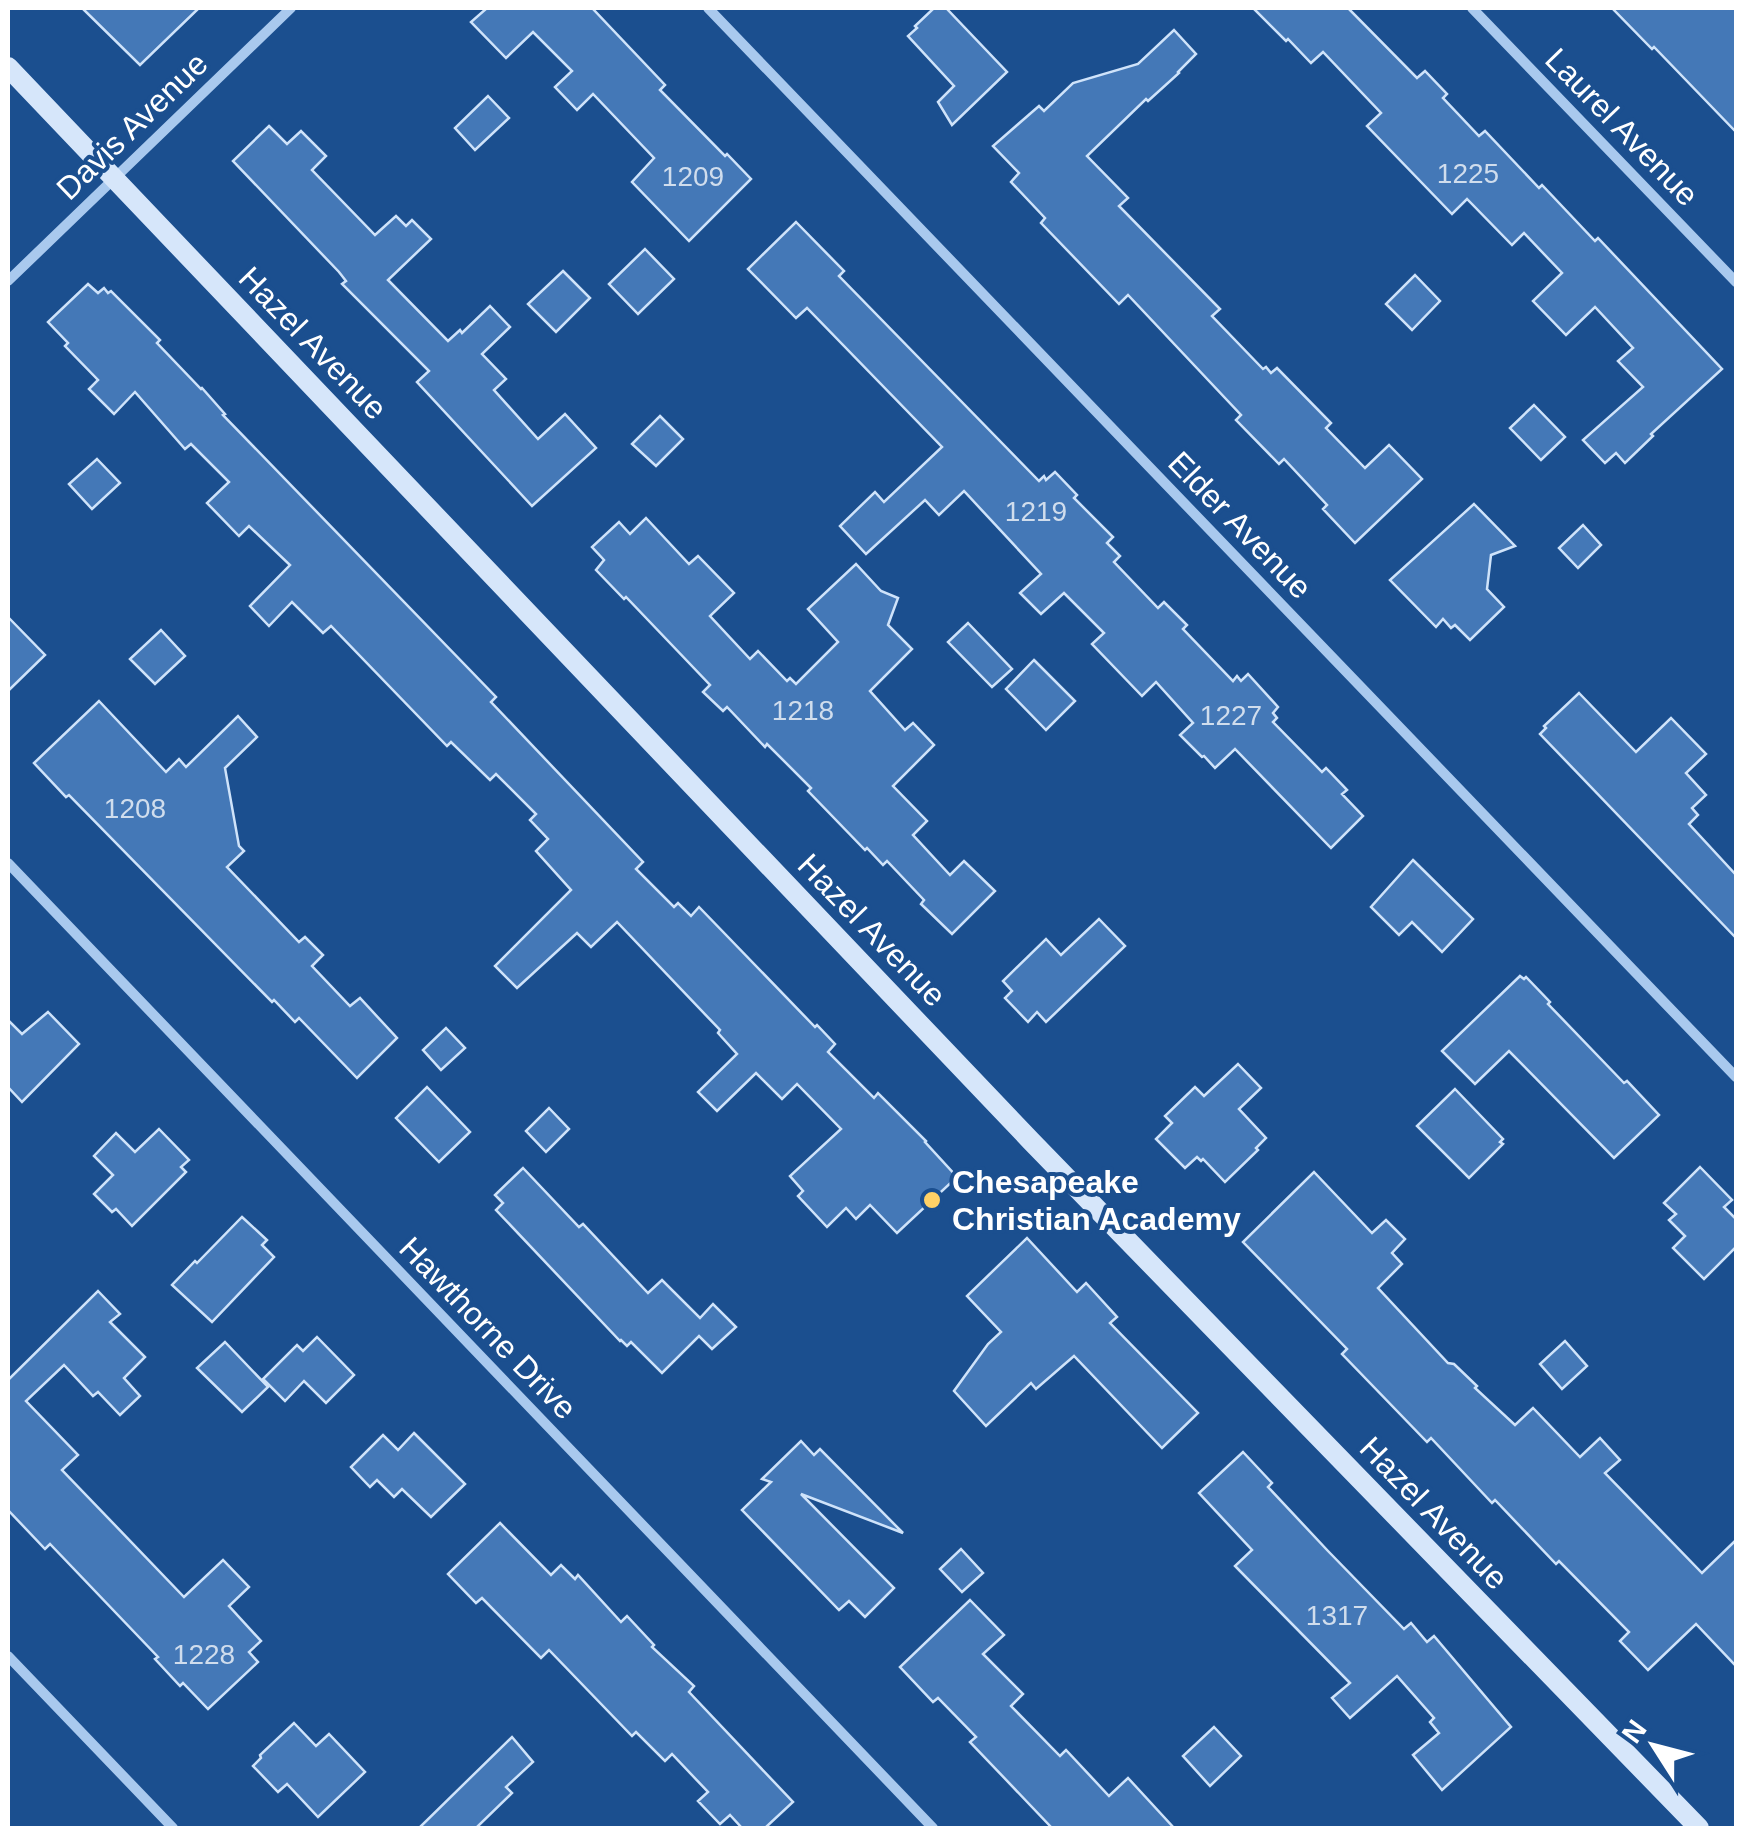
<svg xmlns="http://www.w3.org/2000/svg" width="1744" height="1836" font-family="Arial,sans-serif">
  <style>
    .building { fill: #4478b7; stroke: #cfe3fa; stroke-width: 2.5 }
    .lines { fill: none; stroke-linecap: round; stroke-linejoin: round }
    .street { stroke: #a9c9ee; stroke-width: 10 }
    .secondary { stroke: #d6e6fa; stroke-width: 20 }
    .poi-dot { fill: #ffd166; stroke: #1b4f8f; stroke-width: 4 }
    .labels { text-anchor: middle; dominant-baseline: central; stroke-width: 8; stroke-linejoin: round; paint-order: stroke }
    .number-label { font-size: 28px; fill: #d0dded }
    .street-label { font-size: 32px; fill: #fff; stroke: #1b4f8f }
    .poi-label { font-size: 32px; font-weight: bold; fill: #fff; stroke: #1b4f8f; text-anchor: start }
  </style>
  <rect width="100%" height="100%" fill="#1b4f8f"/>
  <g class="building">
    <path d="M82,8h117l-59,57z"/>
    <path d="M487,8h105l73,77 -5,5 65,66 2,-2 24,25 -62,62 -57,-59 22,-24 -61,-64 -16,16 -22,-23 17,-16 -39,-39 -27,26 -35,-36z"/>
    <path d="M934,8h12l61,64 -55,53 -14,-23 16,-16 -46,-50 9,-8 -2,-2z"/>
    <path d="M1253,8h95l69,70 8,-7 22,23 -4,4 36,38 6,-5 54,57 3,-3 53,56 3,-3 124,131 -71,65 2,2 -28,27 -9,-10 -11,10 -22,-23 60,-53 -25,-26 15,-13 -38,-41 -29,28 -33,-34 29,-28 -38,-40 -12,12 -45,-46 -15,15 -85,-88 14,-13 -58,-61 -12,11 -23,-24 -2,2z"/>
    <path d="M1612,8h124v124l-82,-85 -2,2z"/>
    <path d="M1174,30l22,24 -18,18 1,1 -31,28 -2,-2 -59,57 41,42 -9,8 101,103 -8,7 51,53 3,-2 5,6 6,-5 54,55 -5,5 39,40 24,-23 33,34 -67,64 -32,-34 4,-4 -43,-46 -5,5 -43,-44 5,-5 -113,-120 -9,9 -78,-81 4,-5 -34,-36 8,-9 -26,-27 46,-40 5,5 29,-28 65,-19z"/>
    <path d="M488,96l21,22 -34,32 -20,-22z"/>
    <path d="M269,126l18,18 14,-13 25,25 -14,14 63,65 21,-19 10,10 6,-6 19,19 -43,41 60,61 12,-11 2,3 28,-27 20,21 -28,27 24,25 -12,11 44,49 27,-25 31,34 -64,58 -115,-124 12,-11 -87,-87 4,-3 -7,-9 -106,-111z"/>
    <path d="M796,222l48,49 -5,5 200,205 5,-5 2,4 9,-8 22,23 -3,3 39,39 -6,6 13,13 -6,6 44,46 6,-6 23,23 -4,4 50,52 4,-5 4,5 7,-7 30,33 -5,6 4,5 -4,4 49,50 4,-4 21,22 -5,4 21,22 -32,32 -96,-99 -20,19 -11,-12 -2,1 -22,-22 13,-12 -37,-41 -14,14 -50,-52 12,-11 -40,-40 -23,21 -21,-21 21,-19 -77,-83 -25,24 -14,-15 -59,54 -26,-28 35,-34 9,10 58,-55 -135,-139 -11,10 -48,-49z"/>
    <path d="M645,249l29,30 -36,35 -29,-30z"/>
    <path d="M563,271l27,27 -34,34 -28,-28z"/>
    <path d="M1415,275l25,26 -28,29 -26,-26z"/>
    <path d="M88,284l10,9 6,-5 4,5 3,-2 49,49 -3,3 44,46 1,-1 23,26 -2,1 273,282 -5,5 152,160 -7,7 38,38 4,-4 13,13 8,-9 116,120 2,-2 18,19 -7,8 46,46 4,-5 48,48 -1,1 32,35 -60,56 -27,-28 -14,14 -10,-11 -19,19 -29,-31 5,-5 -13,-15 51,-47 -44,-45 -15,15 -26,-26 -39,38 -19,-19 39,-38 -19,-21 2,-3 -103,-108 -26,25 -14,-14 -60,55 -22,-22 76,-76 -35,-39 12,-12 -18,-19 6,-6 -40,-40 -6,6 -39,-38 -4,4 -116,-120 -8,7 -31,-31 -23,24 -19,-20 40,-41 -41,-39 -10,10 -32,-33 22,-21 -38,-38 -6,5 -50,-57 -21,22 -25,-25 9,-9 -33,-34 3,-3 -20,-21z"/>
    <path d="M1534,405l31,32 -24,23 -31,-32z"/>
    <path d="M660,416l23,23 -27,27 -24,-22z"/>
    <path d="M97,459l23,24 -28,26 -23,-25z"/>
    <path d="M1474,504l41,42 -24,9 -4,34 17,18 -34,33 -15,-15 -4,3 -8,-9 -7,8 -46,-47z"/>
    <path d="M646,518l43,46 9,-8 36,37 -24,23 40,43 8,-8 29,30 3,-3 6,6 42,-42 -30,-33 48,-45 25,27 17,7 -10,27 24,24 -42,42 35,39 8,-7 21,22 -41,41 34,35 -14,14 37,40 14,-14 31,30 -43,43 -31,-30 3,-4 -37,-39 -4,4 -16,-17 -2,2 -57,-59 3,-3 -44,-44 -2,3 -38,-40 -4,4 -20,-19 7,-7 -84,-88 -2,2 -28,-29 8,-10 -12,-13 27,-25 11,12z"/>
    <path d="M1583,525l18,20 -23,23 -19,-20z"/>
    <path d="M8,617l37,38 -37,36z"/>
    <path d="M968,623l44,46 -20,18 -44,-45z"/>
    <path d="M161,630l24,26 -30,28 -25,-25z"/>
    <path d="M1034,660l41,41 -29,29 -40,-41z"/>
    <path d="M1579,693l57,59 35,-34 35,36 -20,19 20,22 -14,13 6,7 -9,9 47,51v63l-196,-204 6,-6 -2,-2z"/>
    <path d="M99,701l67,71 13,-13 7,8 52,-51 19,21 -32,31 14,78 5,5 -17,16 72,75 6,-5 18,18 -11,11 38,40 10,-8 37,40 -40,40 -58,-60 -4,4 -21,-22 -2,2 -203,-207 -3,2 -32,-34z"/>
    <path d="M1413,860l60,59 -31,33 -30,-30 -13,13 -28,-28z"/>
    <path d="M1099,919l26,27 -79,76 -9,-10 -9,10 -23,-24 7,-7 -9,-10 43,-42 15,16z"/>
    <path d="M1520,976l4,3 2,-2 24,25 -2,2 76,79 3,-2 32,34 -45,43 -105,-107 -34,33 -33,-33z"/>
    <path d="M48,1012l31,32 -57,58 -14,-15v-67l14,14z"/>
    <path d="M446,1028l19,20 -24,22 -18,-20z"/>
    <path d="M1238,1064l23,24 -22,21 27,29 -10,10 2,2 -33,32 -22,-23 -2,2 -4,-4 -12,11 -29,-29 16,-16 -7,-7 30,-29 9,9z"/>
    <path d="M427,1087l43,45 -31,30 -43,-44z"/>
    <path d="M1455,1089l48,50 -3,3 3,2 -34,34 -52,-52z"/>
    <path d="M549,1108l20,21 -23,23 -20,-21z"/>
    <path d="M159,1129l30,31 -8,7 5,5 -54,54 -16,-17 -4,3 -18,-18 19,-19 -19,-19 22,-23 19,19z"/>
    <path d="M1700,1167l32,33 -8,7 12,12v28l-32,32 -31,-31 12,-12 -16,-16 7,-6 -12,-11z"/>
    <path d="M523,1168l56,59 4,-3 65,69 14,-13 38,38 13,-14 23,23 -24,22 -13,-13 -37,37 -31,-31 -4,4 -6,-6 -1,1 -124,-131 7,-7 -8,-8z"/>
    <path d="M1314,1172l58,61 14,-13 19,19 -13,14 10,11 -24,24 70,75 6,1 23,22 -2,2 40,37 18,-17 47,49 20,-19 20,22 -15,13 97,100 34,-33v126l-40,-42 -48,46 -28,-29 9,-9 -70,-71 -3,3 -61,-64 -3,3 -61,-65 -4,4 -85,-88 5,-5 -104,-107z"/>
    <path d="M242,1217l25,23 -5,5 12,12 -62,65 -40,-37 23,-24 2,2z"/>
    <path d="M1027,1238l50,54 9,-9 11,12 20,22 -7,6 88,90 -36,35 -88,-92 -38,33 -5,-6 -45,43 -32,-35 34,-47 13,-12 -34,-36z"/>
    <path d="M98,1291l22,23 -10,8 35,35 -21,21 16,18 -20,19 -22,-23 -5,4 -29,-31 -38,36 52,54 -16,15 122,127 39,-37 26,27 -20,19 32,35 -12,11 9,10 -50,47 -25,-26 -3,3 -25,-27 3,-2 -108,-113 -5,5 -37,-39v-130z"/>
    <path d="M317,1337l37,38 -28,28 -22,-22 -19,20 -22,-22 34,-34 6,6z"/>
    <path d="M1565,1341l22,25 -25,23 -22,-25z"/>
    <path d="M225,1342l43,45 -26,25 -45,-44z"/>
    <path d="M414,1433l51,51 -34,33 -29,-28 -8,8 -17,-17 -7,7 -19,-20 32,-32 15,15z"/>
    <path d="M801,1441l13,14 6,-6 83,84 -102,-39 93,94 -29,29 -16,-16 -10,9 -97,-100 29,-28 -9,-3z"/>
    <path d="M1243,1452l29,31 -4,4 60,64 76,78 7,-6 16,19 7,-6 77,91 -69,63 -29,-35 26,-22 -9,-11 4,-4 -37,-42 -47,42 -18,-20 18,-15 -115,-117 17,-16 -53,-57z"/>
    <path d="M500,1523l51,52 10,-10 14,14 3,-4 43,47 6,-6 27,29 -2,2 42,39 -5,6 104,110 -28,26h-23l-12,-13 -10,9 -22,-23 10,-9 -36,-38 -7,7 -29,-29 -4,4 -83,-86 -8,8 -59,-60 -6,5 -28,-29z"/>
    <path d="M961,1549l22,24 -21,19 -22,-23z"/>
    <path d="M970,1600l34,35 -21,19 40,40 -12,12 49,50 6,-6 43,46 19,-18 46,50h-122l-82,-86 6,-5 -38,-39 -5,4 -33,-35z"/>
    <path d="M294,1723l22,23 13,-12 36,38 -47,45 -31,-33 -9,8 -25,-26 8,-8 -1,-3z"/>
    <path d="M1214,1727l27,29 -31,30 -27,-30z"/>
    <path d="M512,1737l21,25 -27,25 6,6 -36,35h-57z"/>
  </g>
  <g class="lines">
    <g class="street">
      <path d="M708,8l1028,1069"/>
      <path d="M1472,8l264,274"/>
      <path d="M8,281l283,-273"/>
      <path d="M8,863l925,965"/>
      <path d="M8,1656l165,172"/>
    </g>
    <path class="secondary" d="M8,67l1023,1074 668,687"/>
  </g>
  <circle class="poi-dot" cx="932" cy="1200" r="10"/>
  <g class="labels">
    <g class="number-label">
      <text x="1468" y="173">1225</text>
      <text x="693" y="176">1209</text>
      <text x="1036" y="511">1219</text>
      <text x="803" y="710">1218</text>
      <text x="1231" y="715">1227</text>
      <text x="135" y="808">1208</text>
      <text x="1337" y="1615">1317</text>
      <text x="204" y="1654">1228</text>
    </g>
    <g class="street-label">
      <text transform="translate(132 126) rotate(-44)">Davis Avenue</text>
      <text transform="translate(1622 127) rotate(46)">Laurel Avenue</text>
      <text transform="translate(313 343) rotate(46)">Hazel Avenue</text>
      <text transform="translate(1240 525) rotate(46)">Elder Avenue</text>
      <text transform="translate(872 930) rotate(46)">Hazel Avenue</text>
      <text transform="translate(488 1328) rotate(46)">Hawthorne Drive</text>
      <text transform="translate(1434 1513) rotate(46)">Hazel Avenue</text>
    </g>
    <g class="poi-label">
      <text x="952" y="1182">Chesapeake<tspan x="952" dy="37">Christian Academy</tspan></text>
    </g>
  </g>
  <rect width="1744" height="1836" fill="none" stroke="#ffffff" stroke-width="20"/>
  <g transform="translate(1654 1746) rotate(306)" stroke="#1b4f8f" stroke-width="8" paint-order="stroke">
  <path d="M0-8L18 38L0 25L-18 38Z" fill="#ffffff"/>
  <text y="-15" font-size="28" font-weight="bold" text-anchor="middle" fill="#ffffff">N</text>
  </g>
</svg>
